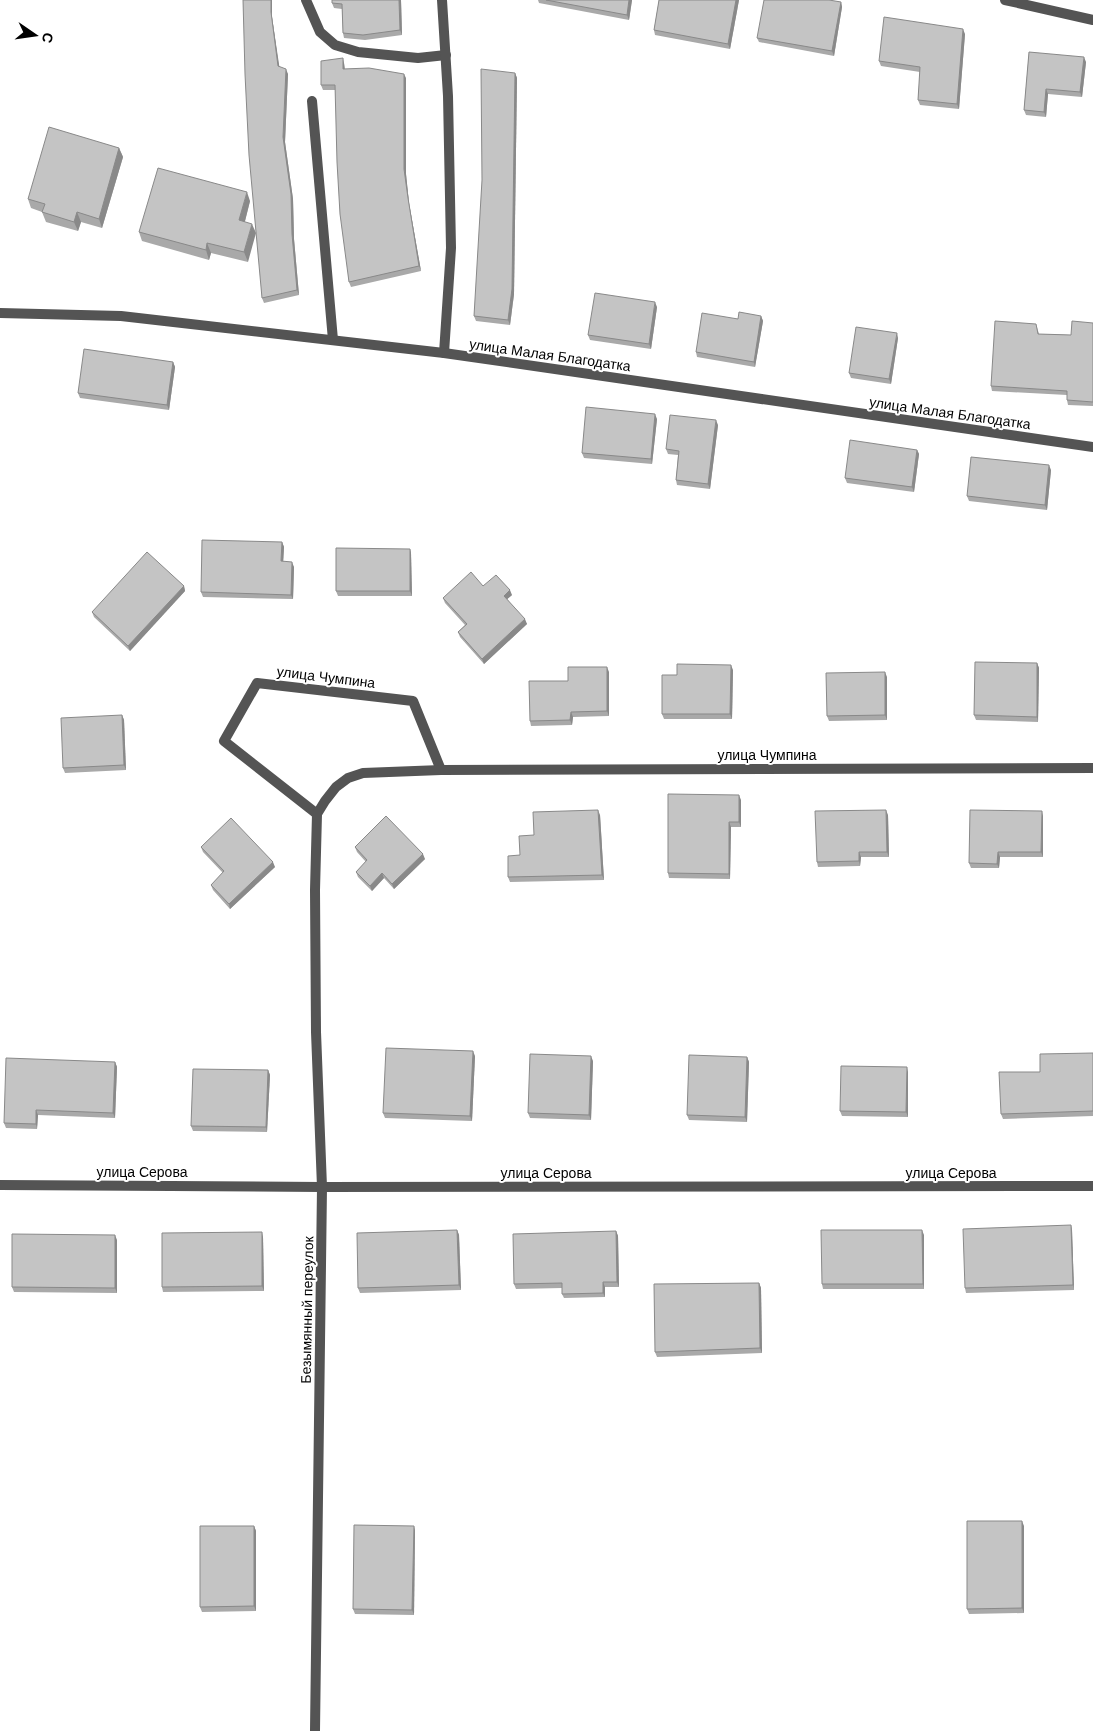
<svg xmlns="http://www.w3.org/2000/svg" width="1093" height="1731" font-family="Helvetica,sans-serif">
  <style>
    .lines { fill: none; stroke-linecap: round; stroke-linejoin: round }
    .service { stroke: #545454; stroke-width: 10 }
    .minor { stroke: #545454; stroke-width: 10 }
    .wall { fill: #a9a9a9 }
    .shaded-wall { fill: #898989 }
    .building { fill: #c4c4c4; stroke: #898989 }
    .labels { text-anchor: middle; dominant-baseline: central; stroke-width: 4; stroke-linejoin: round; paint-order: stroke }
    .street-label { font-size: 14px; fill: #000; stroke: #fff }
  </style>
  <rect width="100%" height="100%" fill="#fff"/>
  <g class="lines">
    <g class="service">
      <path d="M306,0l14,32 15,13 23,7 60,6 28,-3"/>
      <path d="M442,0l6,96 3,152 -7,105"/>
      <path d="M312,101l21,239"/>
      <path d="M317,814l-93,-73 33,-58 156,18 28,69"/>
    </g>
    <g class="minor">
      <path d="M1005,0l88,20"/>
      <path d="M0,313l121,3 323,37 649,94"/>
      <path d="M0,1185l322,2 771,-1"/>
      <path d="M315,1731l7,-544 -6,-155 -1,-142 2,-76 8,-13 11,-14 12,-9 15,-5 78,-3 652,-2"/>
    </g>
  </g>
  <g class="wall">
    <path d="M243,0h29v17l7,50 9,7 -3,68 8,57 1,40 5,56 -35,8 -2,-5z"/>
    <path d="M401,0l1,35 -37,5 -21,-2 -1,-5 -1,-24 -8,-1 -2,-5z"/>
    <path d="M538,0h94l-3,20 -90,-17z"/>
    <path d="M659,0h80l-9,49 -75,-14 -1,-5z"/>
    <path d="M841,2l1,5 -8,49 -75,-14 -2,-4z"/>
    <path d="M965,34l-6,75 -39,-4 -2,-5 2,-28 -39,-6 -2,-5z"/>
    <path d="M1029,52l57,10 -4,35 -34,-3 -2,23 -20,-2 -2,-5z"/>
    <path d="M344,63l1,6 61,9v96l3,29 12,68 -70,16 -2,-5 -14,-192h-12l-2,-5z"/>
    <path d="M515,73l2,5 -3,216 -4,31 -34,-4 -2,-5z"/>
    <path d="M119,148l4,9 -21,71 -21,-6 -3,9 -32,-9 -4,-10 -11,-4 -3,-9z"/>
    <path d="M250,201l-5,20 3,41 -37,-9 -2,7 -67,-19 -3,-9z"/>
    <path d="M657,307l-6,42 -61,-9 -2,-5z"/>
    <path d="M761,316l2,5 -8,46 -58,-10 -1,-5 42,-33z"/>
    <path d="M1093,323v83l-25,-1 -1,-5v-5l-75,-4 -1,-5 45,-62 3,10 32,1z"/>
    <path d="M898,338l-7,46 -40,-6 -2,-5z"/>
    <path d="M173,362l2,5 -6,43 -89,-12 -2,-5z"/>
    <path d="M657,419l-5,45 -68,-6 -2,-5z"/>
    <path d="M718,425l-8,64 -33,-4 -1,-5 2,-25 -10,-1 -2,-5z"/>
    <path d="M917,450l2,4 -5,38 -67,-9 -2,-5z"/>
    <path d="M1051,470l-4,40 -78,-9 -2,-5z"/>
    <path d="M282,542l2,5 -1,14 11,6 -1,32 -90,-2 -2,-5z"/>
    <path d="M410,549l1,4 1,43h-74l-2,-5z"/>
    <path d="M184,586l1,5 -55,60 -36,-34 -2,-5z"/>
    <path d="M483,586l29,9 -5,4 20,25 -43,40 -24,-27 -2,-5 7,-7 -20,-22 -2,-5z"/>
    <path d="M1037,663l2,5 -1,54 -62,-2 -2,-5z"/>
    <path d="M733,670l-1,49h-68l-2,-5 15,-39z"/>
    <path d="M609,672v44l-36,1 -1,8 -41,1 -1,-5 38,-40z"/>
    <path d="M887,677v43l-58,1 -2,-5z"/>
    <path d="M122,715l2,5 2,50 -61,3 -2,-5z"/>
    <path d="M741,800v27h-10l-1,52 -61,-1 -1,-5z"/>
    <path d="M600,815l4,65 -94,2 -2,-5 12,-22 14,-20z"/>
    <path d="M888,815l1,42h-28l-1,9 -42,1 -1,-5z"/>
    <path d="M1043,816v41h-43l-1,11h-28l-2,-5z"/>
    <path d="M201,847l74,20 -45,42 -17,-19 -2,-5 12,-12 -20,-21z"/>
    <path d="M355,847l70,12 -31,30 -10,-11 -12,13 -14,-14 -2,-5 10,-10 -9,-10z"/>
    <path d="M1093,1053v63l-90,3 -2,-5 39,-42z"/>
    <path d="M475,1056l-3,65 -87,-3 -2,-5z"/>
    <path d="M747,1057l2,5 -2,60 -58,-2 -2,-5z"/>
    <path d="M593,1061l-2,59 -61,-2 -2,-5z"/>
    <path d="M115,1062l2,5 -2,51 -77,-3 -1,14 -31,-1 -2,-5z"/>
    <path d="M268,1070l2,5 -3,57 -74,-1 -2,-5z"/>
    <path d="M908,1072v45l-66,-1 -2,-5z"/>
    <path d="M1071,1225l1,5 2,60 -108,3 -1,-5z"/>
    <path d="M457,1230l2,5 2,55 -101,3 -2,-5z"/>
    <path d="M616,1231l2,5 1,51h-14v10l-41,1 -2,-4v-6l-46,1 -2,-5z"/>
    <path d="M924,1235v54h-101l-1,-5z"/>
    <path d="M263,1237l1,54 -101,1 -1,-5z"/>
    <path d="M117,1240v53l-103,-1 -2,-5z"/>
    <path d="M759,1283l2,5 1,65 -105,4 -2,-5z"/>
    <path d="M254,1526l2,5v80l-54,1 -2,-5z"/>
    <path d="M414,1526l1,5 -1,84 -59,-1 -2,-5z"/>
    <path d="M1024,1526v87l-55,1 -2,-5z"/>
  </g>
  <g class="shaded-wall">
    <path d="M271,0h1v17l8,54 -2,-5 -7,-54z"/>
    <path d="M399,0h2l1,35 -2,-5z"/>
    <path d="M629,0h3l-3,20 -2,-5z"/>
    <path d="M736,0h3l-9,49 -2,-5z"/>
    <path d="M841,2l1,5 -8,49 -2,-5z"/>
    <path d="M963,29l2,5 -6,75 -2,-5z"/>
    <path d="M1084,57l2,5 -4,35 -2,-5z"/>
    <path d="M343,58l1,5 1,11 -2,-5z"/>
    <path d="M286,69l2,5 -3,68 8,57 1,40 5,56 -2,-5 -14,-153z"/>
    <path d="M515,73l2,5 -3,216 -4,31 -2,-5z"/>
    <path d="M404,74l2,4v96l3,29 12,68 -2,-5 -11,-68 -4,-29z"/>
    <path d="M1046,89l2,5 -2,23 -2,-5z"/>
    <path d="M119,148l4,9 -21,71 -3,-9z"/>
    <path d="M247,192l3,9 -7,28 -4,-9z"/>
    <path d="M77,212l4,10 -3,9 -4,-9z"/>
    <path d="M252,224l4,9 -8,29 -4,-10z"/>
    <path d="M207,243l4,10 -2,7 -3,-10z"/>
    <path d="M655,302l2,5 -6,42 -2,-5z"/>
    <path d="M761,316l2,5 -8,46 -1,-5z"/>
    <path d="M897,333l1,5 -7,46 -2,-5z"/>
    <path d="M173,362l2,5 -6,43 -2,-5z"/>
    <path d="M655,414l2,5 -5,45 -1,-5z"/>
    <path d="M716,420l2,5 -8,64 -2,-5z"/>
    <path d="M917,450l2,4 -5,38 -2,-5z"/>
    <path d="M1049,465l2,5 -4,40 -2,-5z"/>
    <path d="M282,542l2,5 -1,19 -2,-5z"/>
    <path d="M410,549l1,4 1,43 -2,-5z"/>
    <path d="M292,562l2,5 -1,32 -2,-4z"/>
    <path d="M184,586l1,5 -55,60 -2,-5z"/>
    <path d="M510,590l2,5 -7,6 -1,-5z"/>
    <path d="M525,619l2,5 -43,40 -2,-5z"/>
    <path d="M1037,663l2,5 -1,54 -1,-5z"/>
    <path d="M731,665l2,5 -1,49 -2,-5z"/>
    <path d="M607,667l2,5v44l-2,-5z"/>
    <path d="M885,672l2,5v43l-2,-5z"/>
    <path d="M571,712l2,5 -1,8 -2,-5z"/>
    <path d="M122,715l2,5 2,50 -2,-5z"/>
    <path d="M739,795l2,5v27l-2,-5z"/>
    <path d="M598,810l2,5 4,65 -2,-5z"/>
    <path d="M886,810l2,5 1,42 -2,-5z"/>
    <path d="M1042,811l1,5v41l-2,-5z"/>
    <path d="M729,822l2,5 -1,52 -1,-5z"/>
    <path d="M859,852l2,5 -1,9 -1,-5z"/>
    <path d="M998,852l2,5 -1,11 -2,-4z"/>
    <path d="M423,854l2,5 -31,30 -2,-5z"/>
    <path d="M273,862l2,5 -45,42 -1,-5z"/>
    <path d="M382,873l2,5 -12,13 -2,-5z"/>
    <path d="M473,1051l2,5 -3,65 -2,-5z"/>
    <path d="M591,1056l2,5 -2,59 -2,-5z"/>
    <path d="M747,1057l2,5 -2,60 -2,-5z"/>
    <path d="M115,1062l2,5 -2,51 -2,-5z"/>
    <path d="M907,1067l1,5v45l-2,-5z"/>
    <path d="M268,1070l2,5 -3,57 -1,-5z"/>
    <path d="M36,1110l2,5 -1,14 -1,-5z"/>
    <path d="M1071,1225l1,5 2,60 -1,-5z"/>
    <path d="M457,1230l2,5 2,55 -2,-5z"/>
    <path d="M922,1230l2,5v54l-1,-5z"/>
    <path d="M616,1231l2,5 1,51 -2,-5z"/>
    <path d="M262,1232l1,5 1,54 -2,-5z"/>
    <path d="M115,1235l2,5v53l-2,-5z"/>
    <path d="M603,1282l2,5v10l-2,-4z"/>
    <path d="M759,1283l2,5 1,65 -2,-5z"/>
    <path d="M1022,1521l2,5v87l-2,-5z"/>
    <path d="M254,1526l2,5v80l-2,-5z"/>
    <path d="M414,1526l1,5 -1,84 -2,-5z"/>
  </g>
  <g class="building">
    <path d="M243,0h28v12l7,54 8,3 -3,68 8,57 1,40 5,56 -35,8 -13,-143 -4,-81z"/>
    <path d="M332,0h67l1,30 -37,5 -20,-2 -1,-29 -10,-1z"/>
    <path d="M546,0h83l-2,15z"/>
    <path d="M659,0h77l-8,44 -74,-14z"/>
    <path d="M764,0h65l12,2 -9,49 -75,-13z"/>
    <path d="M884,17l79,12 -6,75 -39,-4 2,-33 -41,-6z"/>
    <path d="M1029,52l55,5 -4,35 -34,-3 -2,23 -20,-2z"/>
    <path d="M343,58v11l26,-1 35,6v95l4,29 11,68 -70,16 -9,-68 -3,-52 -2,-77h-14v-24z"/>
    <path d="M481,69l34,4 -3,216 -4,31 -34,-4 8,-136z"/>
    <path d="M49,127l70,21 -20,71 -22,-7 -3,10 -32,-10 3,-8 -17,-5z"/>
    <path d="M158,168l89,24 -8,28 13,4 -8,28 -37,-9 -1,7 -67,-18z"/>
    <path d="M595,293l60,9 -6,42 -61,-9z"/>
    <path d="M739,312l22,4 -7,46 -58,-10 6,-39 36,6z"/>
    <path d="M995,321l41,3 2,10 33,1 1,-14 21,2v79l-26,-2v-9l-76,-5z"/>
    <path d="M856,327l41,6 -8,46 -40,-6z"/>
    <path d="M84,349l89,13 -6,43 -89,-12z"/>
    <path d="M586,407l69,7 -4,45 -69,-6z"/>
    <path d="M670,415l46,5 -8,64 -32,-4 3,-29 -13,-2z"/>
    <path d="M850,440l67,10 -5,37 -67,-9z"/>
    <path d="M971,457l78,8 -4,40 -78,-9z"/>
    <path d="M202,540l80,2 -1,19 11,1 -1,33 -90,-3z"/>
    <path d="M336,548l74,1v42h-74z"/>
    <path d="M147,552l37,34 -56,60 -36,-34z"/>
    <path d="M471,572l12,14 13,-11 14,15 -6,6 21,23 -43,40 -24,-27 9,-8 -24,-26z"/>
    <path d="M975,662l62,1v54l-63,-2z"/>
    <path d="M677,664l54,1 -1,49h-68v-39h15z"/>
    <path d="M568,667h39v44l-36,1 -1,8 -40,1 -1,-40h39z"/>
    <path d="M885,672v43l-58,1 -1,-43z"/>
    <path d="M122,715l2,50 -61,3 -2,-50z"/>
    <path d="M668,794l71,1v27h-10v52l-61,-1z"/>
    <path d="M598,810l4,65 -94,2v-21l12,-1 -1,-19 15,-1 -1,-23z"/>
    <path d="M886,810l1,42h-28v9l-42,1 -2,-51z"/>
    <path d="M970,810l72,1 -1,41h-43l-1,12 -28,-1z"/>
    <path d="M386,816l37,38 -31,30 -10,-11 -12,13 -14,-14 11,-12 -12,-13z"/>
    <path d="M231,818l42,44 -44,42 -18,-19 13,-14 -23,-24z"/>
    <path d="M386,1048l87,3 -3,65 -87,-3z"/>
    <path d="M1093,1053v58l-92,3 -2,-42h41v-18z"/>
    <path d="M530,1054l61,2 -2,59 -61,-2z"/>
    <path d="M689,1055l58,2 -2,60 -58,-2z"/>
    <path d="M6,1058l109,4 -2,51 -77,-3v14l-32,-1z"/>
    <path d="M841,1066l66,1 -1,45 -66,-1z"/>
    <path d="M193,1069l75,1 -2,57 -75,-1z"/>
    <path d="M1071,1225l2,60 -108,3 -2,-59z"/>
    <path d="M457,1230l2,55 -101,3 -1,-55z"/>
    <path d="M821,1230h101l1,54h-101z"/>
    <path d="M616,1231l1,51h-14v11l-41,1v-11l-48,1 -1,-50z"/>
    <path d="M262,1232v54l-100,1v-54z"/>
    <path d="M12,1234l103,1v53l-103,-1z"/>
    <path d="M759,1283l1,65 -105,4 -1,-68z"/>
    <path d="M967,1521h55v87l-55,1z"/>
    <path d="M354,1525l60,1 -2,84 -59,-1z"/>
    <path d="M200,1526h54v80l-54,1z"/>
  </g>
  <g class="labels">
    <g class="street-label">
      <text transform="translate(550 355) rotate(8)">улица Малая Благодатка</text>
      <text transform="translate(950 413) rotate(8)">улица Малая Благодатка</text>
      <text transform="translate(326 677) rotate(7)">улица Чумпина</text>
      <text x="767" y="755">улица Чумпина</text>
      <text x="142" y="1172">улица Серова</text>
      <text x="546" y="1173">улица Серова</text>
      <text x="951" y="1173">улица Серова</text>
      <text transform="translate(307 1310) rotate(-89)">Безымянный переулок</text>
    </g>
  </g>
  <g transform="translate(35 35) rotate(103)" stroke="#ffffff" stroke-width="4" paint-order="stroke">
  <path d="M0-4L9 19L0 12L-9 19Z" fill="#000000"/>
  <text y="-8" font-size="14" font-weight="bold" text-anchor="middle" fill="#000000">С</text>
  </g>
</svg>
